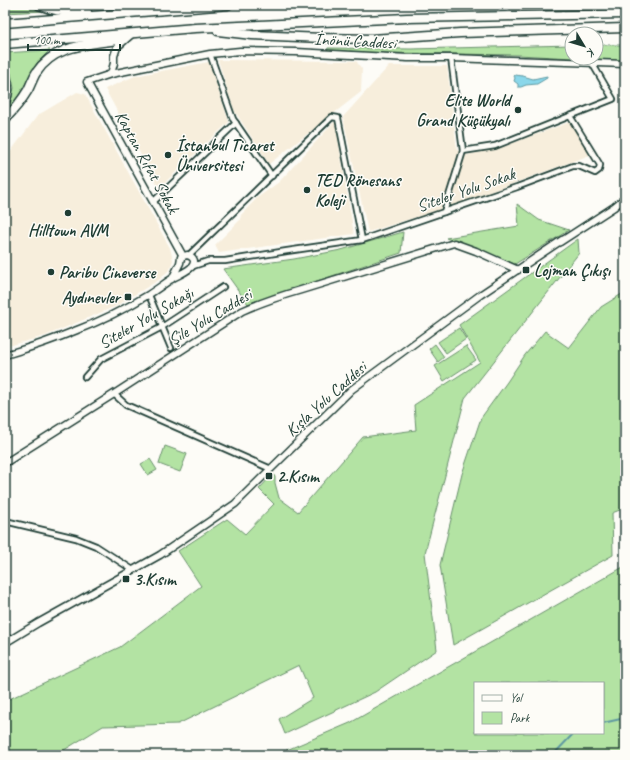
<svg xmlns="http://www.w3.org/2000/svg" width="630" height="760" font-family="Caveat,sans-serif">
  <style>
    .built { fill: #f7eedc }
    .green { fill: #b3e3a3; stroke: #69906c; fill-rule: evenodd }
    .water { fill: #8ad7ea; stroke: #5f99a1 }
    .lines { fill: none; stroke-linecap: round; stroke-linejoin: round }
    .stream { stroke: #5f99a1; stroke-width: 2 }
    .minor-casing { stroke: #1f3d34; stroke-width: 8 }
    .tertiary-casing { stroke: #1f3d34; stroke-width: 9 }
    .trunk-casing { stroke: #1f3d34; stroke-width: 11 }
    .minor { stroke: #fdfcf7; stroke-width: 4.5 }
    .tertiary { stroke: #fdfcf7; stroke-width: 6 }
    .trunk { stroke: #fdfcf7; stroke-width: 8 }
    .poi-dot { fill: #1f3d34; stroke: #fdfcf7; stroke-width: 1.5 }
    .labels { text-anchor: middle; dominant-baseline: central; stroke-width: 3; stroke-linejoin: round; paint-order: stroke }
    .street-label { font-size: 17px; fill: #1f3d34; stroke: #fdfcf7 }
    .poi-label { font-size: 17px; font-weight: bold; fill: #1f3d34; stroke: #fdfcf7; text-anchor: start }
  </style>
  <rect width="100%" height="100%" fill="#fdfcf7"/>
  <filter id="ink" filterUnits="userSpaceOnUse"><feTurbulence type="fractalNoise" baseFrequency=".025" numOctaves="2"/><feDisplacementMap in="SourceGraphic" scale="8" xChannelSelector="R" yChannelSelector="G"/><feConvolveMatrix kernelMatrix="1 2 1 2 8 2 1 2 1" color-interpolation-filters="sRGB"/></filter>
  <g filter="url(#ink)">
    <g class="built">
      <path d="M218,60l138,1 6,8 -1,23 -92,72 -35,-54z"/>
      <path d="M209,62l20,60 -70,66 -54,-99 30,-13z"/>
      <path d="M389,66h58l10,84 10,5 29,-6 74,-27 20,33 -138,51 -84,26 -25,-115z"/>
      <path d="M77,92l8,2 85,154 3,12 -3,9 -11,11 -45,27 -69,29 -40,11v-188l33,-44z"/>
      <path d="M335,121l19,113 -135,19 -4,-8 25,-25 1,-5 16,-17 22,-16z"/>
    </g>
    <g class="green">
      <path d="M11,5h21l12,6 -39,2z"/>
      <path d="M572,45v13l-53,-3 -193,-3 2,-4 83,1z"/>
      <path d="M596,45h29v16l-47,-3h18z"/>
      <path d="M50,50l-13,13 -14,25 -7,12 -5,6h-3l4,-9 2,-9 -3,-15 -6,-9v-11z"/>
      <path d="M517,204l22,16 30,10 -54,34 -69,-26 73,-12z"/>
      <path d="M403,232l-2,21 -153,51 -25,-35 71,-10 47,-9z"/>
      <path d="M578,239l1,14 -114,145 -40,155 12,97 -62,42 -90,42 -6,-15 34,-21 -14,-33 -121,59 -75,2 -47,29h-51v-54l115,-54 81,-61 -23,-35 49,-32 18,15 29,-30 -15,-15 14,-15 2,3v6l4,15 19,14 65,-75 53,-7 -2,-25 66,-43 -21,-37z"/>
      <path d="M625,292v216l-13,5 1,42 -160,90 -13,-80 22,-91 19,-56 26,-36 18,-27 20,-24 24,17 32,-41z"/>
      <path d="M459,328l7,11 -20,14 -8,-11z"/>
      <path d="M435,344l9,13 -6,5 -9,-13z"/>
      <path d="M466,346l10,14 -32,21 -9,-15z"/>
      <path d="M165,446l22,8 -7,18 -21,-8z"/>
      <path d="M150,459l7,11 -9,5 -7,-11z"/>
      <path d="M625,566v189h-350l75,-32zM475,683h128v50h-128z"/>
    </g>
    <path class="water" d="M515,75l8,1 10,3 14,-3v2l-10,6 -11,1 -5,2h-3v-3l-4,-3 1,-3 -1,-2z"/>
    <g class="lines">
      <g class="stream">
        <path d="M603,723l22,-5"/>
        <path d="M553,755l21,-22"/>
      </g>
      <g class="minor-casing">
        <g id="minor">
          <path d="M210,54l23,65 39,57"/>
          <path d="M451,58l12,93 32,-5 75,-30"/>
          <path d="M153,202l83,-79"/>
          <path d="M444,212l19,-61"/>
          <path d="M189,255l143,-138 6,1 24,122"/>
          <path d="M193,266l15,-5h17l62,-10 75,-11 155,-53 56,-21h6l16,7 4,-3 1,-5 -30,-49 43,-17 -21,-36"/>
          <path d="M149,295l22,53"/>
          <path d="M85,377l16,-18 61,-32 61,-40"/>
          <path d="M114,394l12,11 145,64"/>
          <path d="M5,521l71,17 20,8 37,24"/>
        </g>
      </g>
      <g class="tertiary-casing">
        <g id="tertiary">
          <path d="M111,74l3,-11v-7l3,-9 16,-14"/>
          <path d="M560,242l54,-35 11,-9"/>
          <path d="M183,256l-96,-174 24,-8 99,-20 30,-3 56,1 112,6h43l174,6"/>
          <path d="M5,355c24,-7 48,-15 72,-25 24,-9 48,-21 71,-35 8,-5 16,-11 25,-17 5,-3 18,-8 20,-13 3,-5 -1,-9 -6,-10l-6,2 -1,6 -8,16"/>
          <path d="M5,463l109,-69 128,-83c20,-9 38,-15 59,-21l153,-47 22,8 42,19"/>
          <path d="M5,643l33,-20 122,-68 75,-51 116,-114 129,-95 82,-55"/>
        </g>
      </g>
      <g class="trunk-casing">
        <g id="trunk">
          <path d="M39,5c18,7 29,7 48,7"/>
          <path d="M5,23l223,-18"/>
          <path d="M218,31l34,4 70,3 50,1 88,-6 165,-5"/>
          <path d="M5,44l190,-16 212,-10 218,-4"/>
          <path d="M5,76c4,9 4,17 0,26"/>
          <path d="M5,119c9,-9 17,-19 23,-29 3,-6 5,-12 8,-17 18,-28 50,-28 80,-33l5,-2"/>
        </g>
      </g>
      <use href="#minor" class="minor"/>
      <use href="#tertiary" class="tertiary"/>
      <use href="#trunk" class="trunk"/>
    </g>
  </g>
  <g class="poi-dot">
    <circle cx="518" cy="110" r="4"/>
    <circle cx="168" cy="155" r="4"/>
    <circle cx="307" cy="190" r="4"/>
    <circle cx="68" cy="213" r="4"/>
    <rect x="522" y="266" width="8" height="8" rx="2"/>
    <circle cx="51" cy="272" r="4"/>
    <rect x="124" y="293" width="8" height="8" rx="2"/>
    <rect x="265" y="472" width="8" height="8" rx="2"/>
    <rect x="122" y="575" width="8" height="8" rx="2"/>
  </g>
  <g class="labels">
    <g class="street-label">
      <text transform="translate(355 41) rotate(3)">İnönü Caddesi</text>
      <text transform="translate(147 162) rotate(61)">Kaptan Rıfat Sokak</text>
      <text transform="translate(466 190) rotate(-19)">Siteler Yolu Sokak</text>
      <text transform="translate(210 317) rotate(-31)">Şile Yolu Caddesi</text>
      <text transform="translate(146 318) rotate(-30)">Siteler Yolu Sokağı</text>
      <text transform="translate(326 399) rotate(-42)">Kışla Yolu Caddesi</text>
    </g>
    <g class="poi-label">
      <text x="510" y="100" text-anchor="end">Elite World<tspan x="510" dy="20">Grand Küçükyalı</tspan></text>
      <text x="176" y="145">İstanbul Ticaret<tspan x="176" dy="20">Üniversitesi</tspan></text>
      <text x="315" y="180">TED Rönesans<tspan x="315" dy="20">Koleji</tspan></text>
      <text x="68" y="230" text-anchor="middle">Hilltown AVM</text>
      <text x="534" y="270">Lojman Çıkışı</text>
      <text x="59" y="272">Paribu Cineverse</text>
      <text x="120" y="297" text-anchor="end">Aydınevler</text>
      <text x="277" y="476">2.Kısım</text>
      <text x="134" y="579">3.Kısım</text>
    </g>
  </g>
  <rect width="630" height="760" fill="none" stroke="#fdfcf7" stroke-width="20"/>
  <rect x="10" y="10" width="610" height="740" fill="none" stroke="#1f3d34" stroke-width="1.5" filter="url(#ink)"/>
  <rect x="474" y="682" width="130" height="52" fill="#fdfcf7" stroke="#a4b0a9"/>
  <rect x="482" y="695" width="20" height="6" fill="#fdfcf7" stroke="#a4b0a9"/>
  <text x="510" y="702" font-size="12" fill="#1f3d34">Yol</text>
  <rect x="482" y="712" width="20" height="12" fill="#b3e3a3" stroke="#a4b0a9"/>
  <text x="510" y="722" font-size="12" fill="#1f3d34">Park</text>
  <g transform="translate(584 46) rotate(128)"><circle r="19" fill="#fdfcf7" stroke="#a4b0a9"/>
  <path d="M0-3L7 15L0 10L-7 15Z" fill="#1f3d34"/>
  <text y="-6" font-size="11" font-weight="bold" text-anchor="middle" fill="#1f3d34">K</text>
  </g>
  <path d="M28 44v6h92v-6" fill="none" stroke="#1f3d34" stroke-width="2"/>
  <text x="34" y="44" font-size="12" fill="#1f3d34" stroke="#fdfcf7" stroke-width="3" paint-order="stroke">100 m</text>
</svg>
